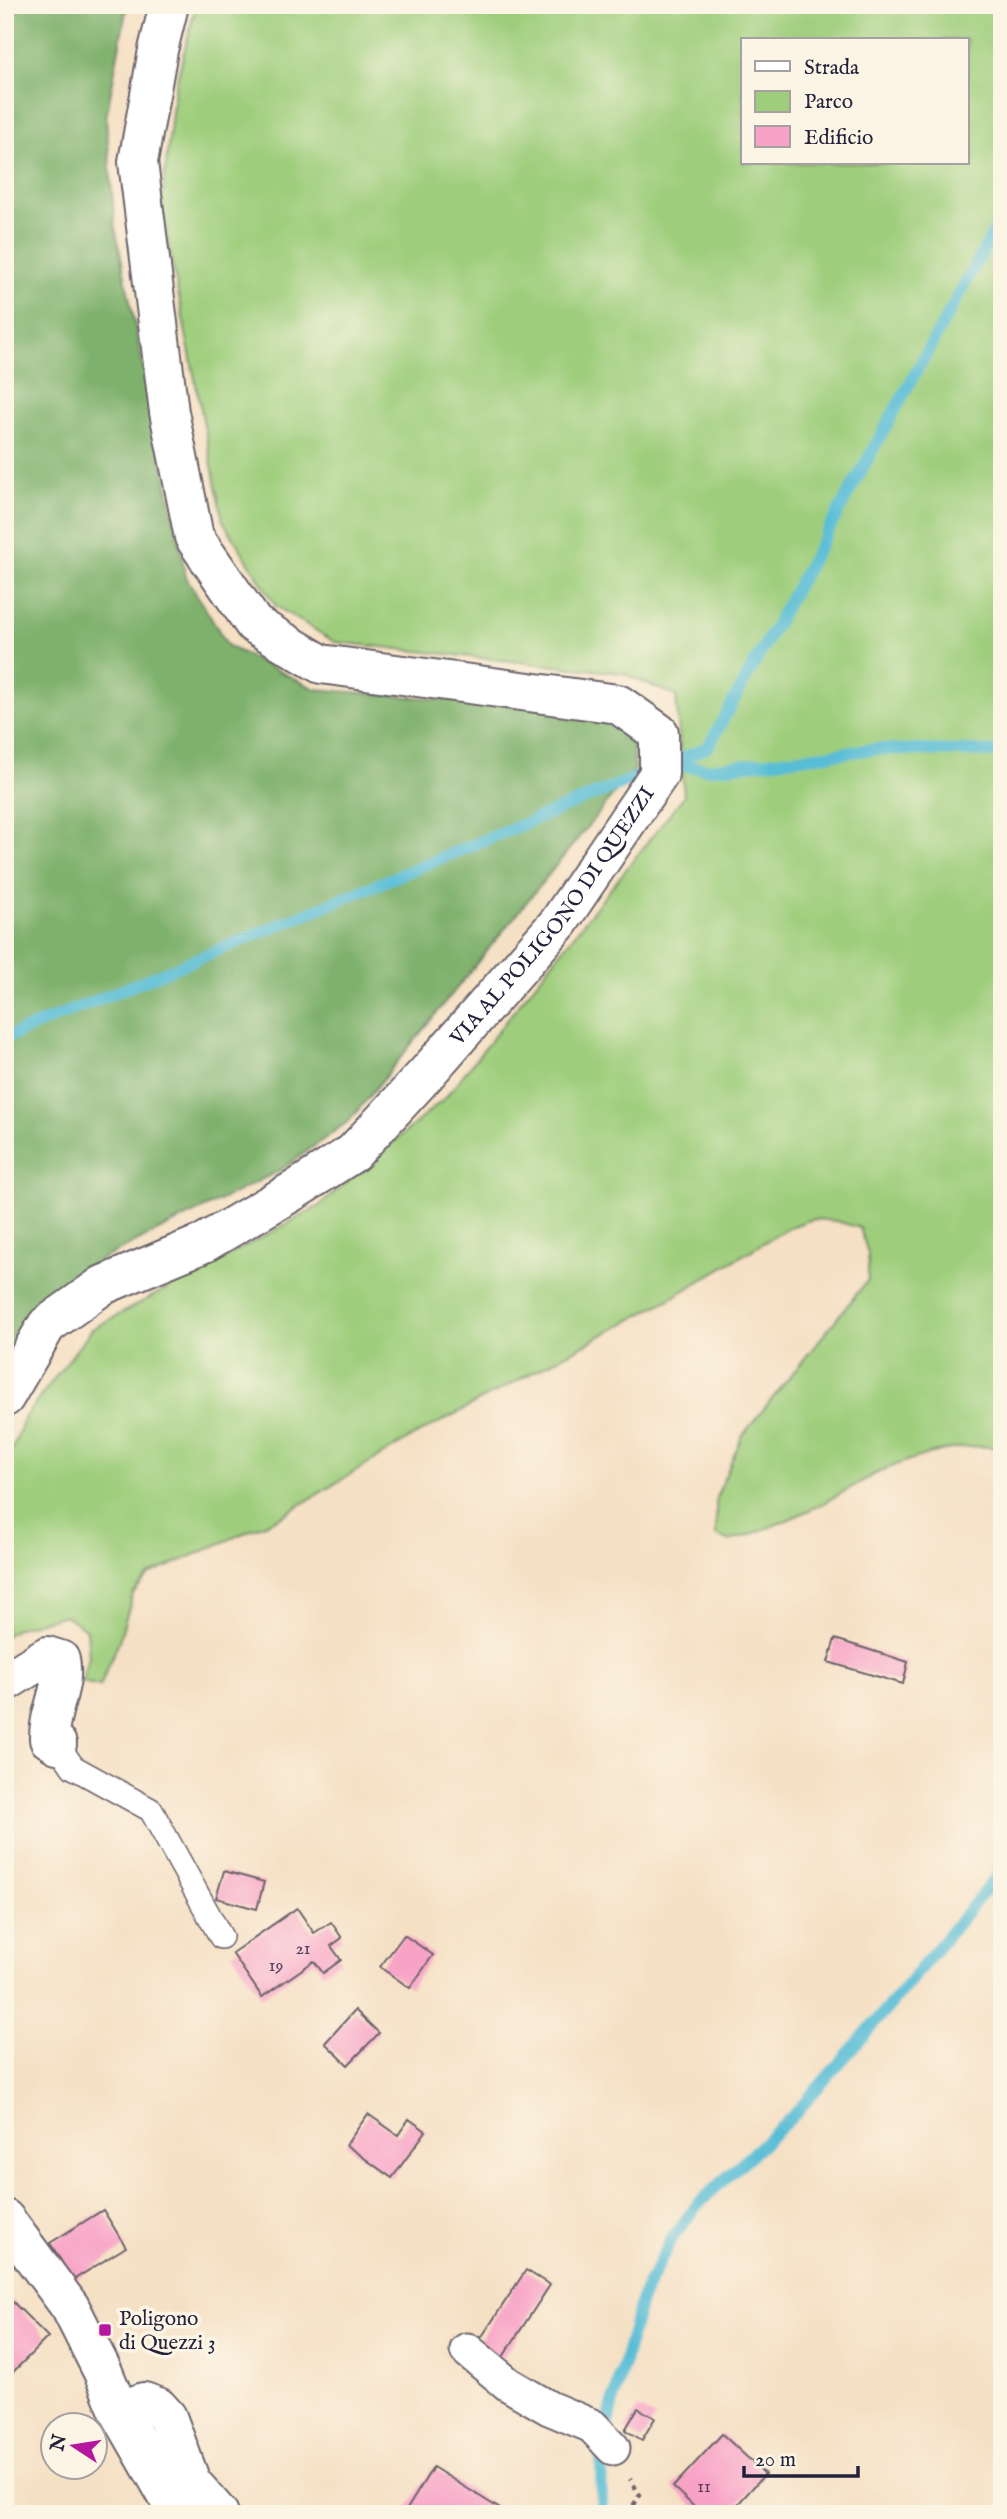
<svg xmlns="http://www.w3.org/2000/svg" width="1007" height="2519" font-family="'IM FELL English',serif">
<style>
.green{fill:#9ece7c;stroke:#60785c;stroke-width:2;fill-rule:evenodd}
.forest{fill:#7eb16c;stroke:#506a54;stroke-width:2}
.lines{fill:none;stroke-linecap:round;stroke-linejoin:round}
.stream{stroke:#58bdd6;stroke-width:12}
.building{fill:#f8a3c6}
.service-casing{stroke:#6c646b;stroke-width:26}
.pedestrian-casing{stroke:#6c646b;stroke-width:37}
.minor-casing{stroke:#6c646b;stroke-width:42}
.path{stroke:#6c646b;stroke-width:4.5;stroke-dasharray:5 5;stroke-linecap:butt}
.service{stroke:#fff;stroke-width:23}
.pedestrian{stroke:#fff;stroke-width:33}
.minor{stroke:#fff;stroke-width:38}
.poi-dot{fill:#b5179e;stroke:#fcf5e5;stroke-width:2.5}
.labels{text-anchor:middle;stroke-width:7;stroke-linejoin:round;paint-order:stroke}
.number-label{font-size:18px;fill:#58425e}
.street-label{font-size:21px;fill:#22223b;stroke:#fcf5e5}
.poi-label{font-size:21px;fill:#22223b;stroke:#fcf5e5;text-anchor:start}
</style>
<rect width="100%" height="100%" fill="#fcf5e5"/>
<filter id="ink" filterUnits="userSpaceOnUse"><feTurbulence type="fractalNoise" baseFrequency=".0143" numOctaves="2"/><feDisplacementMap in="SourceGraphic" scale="14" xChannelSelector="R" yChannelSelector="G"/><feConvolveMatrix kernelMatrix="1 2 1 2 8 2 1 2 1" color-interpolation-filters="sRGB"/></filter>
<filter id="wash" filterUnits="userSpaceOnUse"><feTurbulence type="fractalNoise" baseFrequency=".00686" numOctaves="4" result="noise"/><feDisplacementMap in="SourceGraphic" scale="28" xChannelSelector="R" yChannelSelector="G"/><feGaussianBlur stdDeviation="1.57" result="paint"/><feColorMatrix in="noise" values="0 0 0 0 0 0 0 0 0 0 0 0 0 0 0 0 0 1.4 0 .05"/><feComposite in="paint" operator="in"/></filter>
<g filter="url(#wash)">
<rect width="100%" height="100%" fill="#f5e0c4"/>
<path class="green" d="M 196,5 L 1002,5 L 1002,1448 C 962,1442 923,1454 886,1469 C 865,1478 845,1492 824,1503 C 793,1518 762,1532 729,1541 L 716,1535 L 716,1498 L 742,1436 L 868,1280 L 868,1254 L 860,1228 L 836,1221 L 813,1219 L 790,1227 L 668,1300 L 410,1438 L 280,1517 L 149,1575 L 133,1594 L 119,1641 L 100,1686 L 82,1682 L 89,1657 L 87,1630 L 65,1615 L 18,1628 L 5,1636 L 5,1467 L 25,1417 L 92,1329 L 318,1207 L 445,1098 L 684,796 L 676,696 L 622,673 L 335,642 L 276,606 L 223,521 L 161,207 L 175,88 ZM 743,40 L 967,40 L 967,163 L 743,163 Z"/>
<path class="forest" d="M 5,5 L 127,5 L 106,118 L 115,227 L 186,577 L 228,646 L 315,689 L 608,713 L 631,734 L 635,768 L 350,1120 L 281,1170 L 82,1269 L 24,1324 L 5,1359 Z"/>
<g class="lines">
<path class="stream" d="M 671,764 L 708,769 L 876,749 L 1002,752
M 664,766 L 708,747 L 1002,217
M 5,1038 L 647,773
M 602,2514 L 601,2459 L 610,2414 L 642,2297 L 671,2240 L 697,2205 L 794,2115 L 892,2003 L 1002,1870"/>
</g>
<g id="blocks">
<path class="building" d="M 835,1639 L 908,1662 L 903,1684 L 828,1662 Z
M 224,1871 L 264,1882 L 257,1909 L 216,1898 Z
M 297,1908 L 314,1933 L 331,1922 L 342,1938 L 331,1946 L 341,1960 L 323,1973 L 314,1961 L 262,1997 L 232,1953 Z
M 404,1935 L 433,1955 L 410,1988 L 380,1967 Z
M 355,2010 L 379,2033 L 348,2065 L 325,2043 Z
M 368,2114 L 398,2135 L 409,2119 L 426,2131 L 392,2178 L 346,2145 Z
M 103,2210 L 126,2247 L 73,2280 L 50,2243 Z
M 526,2270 L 550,2285 L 497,2366 L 473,2350 Z
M 5,2294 L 48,2337 L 5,2380 Z
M 638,2408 L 655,2418 L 642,2440 L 625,2430 Z
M 722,2434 L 765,2474 L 729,2514 L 702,2514 L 673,2487 Z
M 433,2467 L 508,2514 L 404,2514 Z"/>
</g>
</g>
<g filter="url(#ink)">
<use href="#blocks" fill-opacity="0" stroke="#6c646b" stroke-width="2"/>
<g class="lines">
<g class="service-casing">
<path id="service" d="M 57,1744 L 73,1767 L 151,1810 L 221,1937"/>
</g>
<g class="pedestrian-casing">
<path id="pedestrian" d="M 467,2350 L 508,2384 L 549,2408 L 592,2426 L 613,2448"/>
</g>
<g class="minor-casing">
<g id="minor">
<path id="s1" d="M 5,1397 L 47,1325 L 103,1285 L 204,1243 L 295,1190 L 353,1153 L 426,1074 L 559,922 L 659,774 L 659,733 L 618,704 L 321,664 L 254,624 L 194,537 L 169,412 L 138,162 L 158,50 L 169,5"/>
<path d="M 5,1682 L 47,1656 L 60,1660 C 66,1686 48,1712 49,1739 L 57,1744"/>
<path d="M 5,2219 L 70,2307 L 103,2372 L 119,2411 L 178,2514"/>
<path d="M 119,2411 L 144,2402 L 158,2407 L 167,2417 L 191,2482 L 219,2514"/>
</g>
</g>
<path class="path" d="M 628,2514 L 640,2495 L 630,2479"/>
<use href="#service" class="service"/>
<use href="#pedestrian" class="pedestrian"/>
<use href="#minor" class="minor"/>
</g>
</g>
<rect class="poi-dot" x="98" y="2323" width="14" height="14" rx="3.5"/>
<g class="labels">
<g class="number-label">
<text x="303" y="1954">21</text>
<text x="276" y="1971">19</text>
<text x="704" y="2492">11</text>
</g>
<g class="street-label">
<text dy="7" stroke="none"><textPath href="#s1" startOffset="746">VIA AL POLIGONO DI QUEZZI</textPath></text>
</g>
<g class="poi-label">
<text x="119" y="2325">Poligono<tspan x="119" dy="24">di Quezzi 3</tspan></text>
</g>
</g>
<rect width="1007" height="2519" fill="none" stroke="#fcf5e5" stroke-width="28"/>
<rect x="741" y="38" width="228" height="126" fill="#fcf5e5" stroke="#a5a1a1" stroke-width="2"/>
<rect x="755" y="61" width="35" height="10" fill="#ffffff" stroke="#a5a1a1" stroke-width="2"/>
<text x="804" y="74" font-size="21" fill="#22223b">Strada</text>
<rect x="755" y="91" width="35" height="21" fill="#9ece7c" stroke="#a5a1a1" stroke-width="2"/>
<text x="804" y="108" font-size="21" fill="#22223b">Parco</text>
<rect x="755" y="126" width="35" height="21" fill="#f8a3c6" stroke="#a5a1a1" stroke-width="2"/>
<text x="804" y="144" font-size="21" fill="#22223b">Edificio</text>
<g transform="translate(74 2446) rotate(282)"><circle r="33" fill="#fcf5e5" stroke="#a5a1a1" stroke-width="2"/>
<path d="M0-5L12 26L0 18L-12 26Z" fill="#b5179e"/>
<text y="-10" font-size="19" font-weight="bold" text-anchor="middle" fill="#22223b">N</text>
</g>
<path d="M744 2466v10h114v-10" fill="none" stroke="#22223b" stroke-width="3.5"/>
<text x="755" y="2466" font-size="21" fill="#22223b" stroke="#fcf5e5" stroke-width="5" paint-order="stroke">20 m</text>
</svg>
